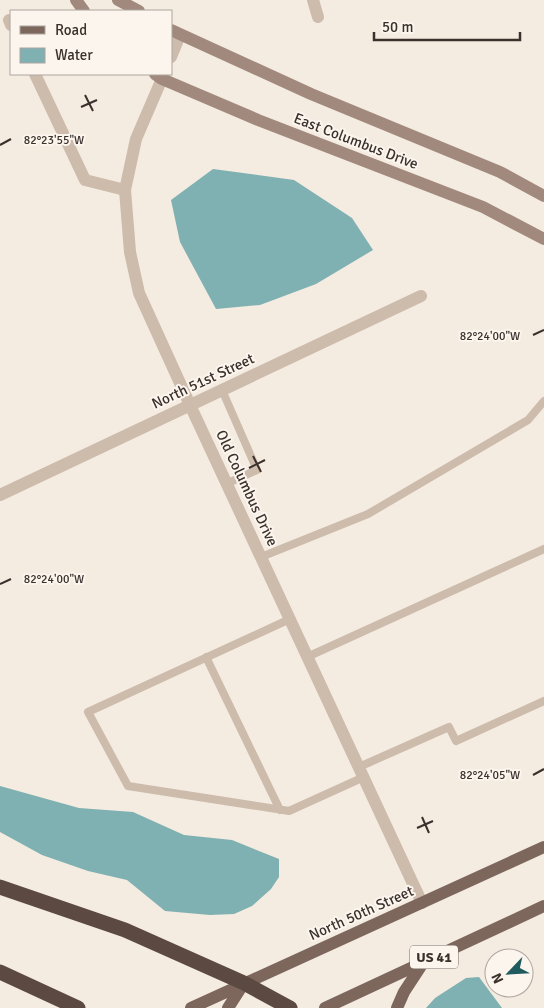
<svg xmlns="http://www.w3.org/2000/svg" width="544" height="1008" font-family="Signika,sans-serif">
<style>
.water{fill:#7fb0b2}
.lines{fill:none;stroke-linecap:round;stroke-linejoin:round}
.service{stroke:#cdbbac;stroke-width:8}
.minor{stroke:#cdbbac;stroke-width:12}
.secondary{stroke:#a18a7d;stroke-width:12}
.primary{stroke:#7d675c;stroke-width:12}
.motorway{stroke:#5c4a42;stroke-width:15}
.ticks{fill:none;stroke:#3b302b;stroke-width:2}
.labels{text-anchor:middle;stroke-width:4;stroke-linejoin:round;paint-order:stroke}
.shield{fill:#fbf5ee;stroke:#756b66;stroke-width:1}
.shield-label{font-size:14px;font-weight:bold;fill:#3b302b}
.street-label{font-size:15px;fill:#3b302b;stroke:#fbf5ee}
.ticks-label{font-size:12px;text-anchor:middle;fill:#3b302b;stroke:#fbf5ee;stroke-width:4;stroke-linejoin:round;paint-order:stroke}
</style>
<rect width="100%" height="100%" fill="#f4ebe1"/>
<path class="water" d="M 213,169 L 294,180 L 352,218 L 373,250 L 316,284 L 260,305 L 216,309 L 180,242 L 171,200 Z
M 0,786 L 79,808 L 133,812 L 184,835 L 232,840 L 279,859 L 279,877 L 271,889 L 252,906 L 234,914 L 210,915 L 165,911 L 127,880 L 88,871 L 42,855 L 0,832 Z
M 479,977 L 502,1008 L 426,1008 L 435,998 L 466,978 Z"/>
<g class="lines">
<path class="service" d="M 222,390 L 257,470 L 226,484
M 261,557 L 368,514 L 528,420 L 544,401
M 290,619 L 88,712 L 128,786 L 289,811 L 364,777
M 206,657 L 280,810
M 307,657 L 544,549
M 359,767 L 449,727 L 456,741 L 544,701"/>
<path class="minor" d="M 313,0 L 318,17
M 9,20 L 11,25
M 171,57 L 180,35
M 35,74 L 85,180 L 125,190
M 164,74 L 136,139 L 125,190 L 130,252 L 139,293 L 190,405 L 422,903
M 0,495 L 421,296"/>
<path class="secondary" d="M 76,0 L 84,11
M 118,0 L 139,11
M 171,30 L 311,94 L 500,172 L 544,196
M 155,74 L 162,79 L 258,120 L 483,207 L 544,239"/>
<path class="primary" d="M 191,1008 L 544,847
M 228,1008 L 244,983
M 325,1008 L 544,906
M 397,1008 L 404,992 L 423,963"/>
<path class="motorway" d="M 0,887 L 125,930 L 244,983 L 290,1008
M 0,972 L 78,1008"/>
</g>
<path class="ticks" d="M 85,95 L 93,111M 81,107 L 97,100M 0,145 L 11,139M 533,335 L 544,330M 253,456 L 261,472M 249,468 L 265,460M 0,584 L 11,579M 533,775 L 544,769M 422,817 L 429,833M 417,828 L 433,821"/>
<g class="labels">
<rect class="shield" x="410" y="945.5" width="48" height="23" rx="4"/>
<g class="shield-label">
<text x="434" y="962">US 41</text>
</g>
<g class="street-label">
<text transform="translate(356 141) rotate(21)" y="5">East Columbus Drive</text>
<text transform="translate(203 381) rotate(-25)" y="5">North 51st Street</text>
<text transform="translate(247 488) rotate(65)" y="5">Old Columbus Drive</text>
<text transform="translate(361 913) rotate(-24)" y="5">North 50th Street</text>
</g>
</g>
<g class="ticks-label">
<text x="54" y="144">82°23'55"W</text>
<text x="490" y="340">82°24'00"W</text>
<text x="54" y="583">82°24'00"W</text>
<text x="490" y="779">82°24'05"W</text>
</g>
<rect x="10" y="10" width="162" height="65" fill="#fbf5ee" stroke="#aea6a0"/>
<rect x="20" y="26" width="25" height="8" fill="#7d675c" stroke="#aea6a0"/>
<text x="55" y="35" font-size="15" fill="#3b302b">Road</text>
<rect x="20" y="48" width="25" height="15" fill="#7fb0b2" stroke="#aea6a0"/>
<text x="55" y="60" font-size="15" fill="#3b302b">Water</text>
<g transform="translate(509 973) rotate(245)"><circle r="24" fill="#fbf5ee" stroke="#aea6a0"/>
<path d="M0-4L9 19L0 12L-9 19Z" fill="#1f5a5e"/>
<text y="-8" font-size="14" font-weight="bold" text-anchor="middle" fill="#3b302b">N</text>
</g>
<path d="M374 32v8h146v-8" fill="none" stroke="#3b302b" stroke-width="2.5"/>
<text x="382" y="32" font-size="15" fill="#3b302b" stroke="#fbf5ee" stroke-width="4" paint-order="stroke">50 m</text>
</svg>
